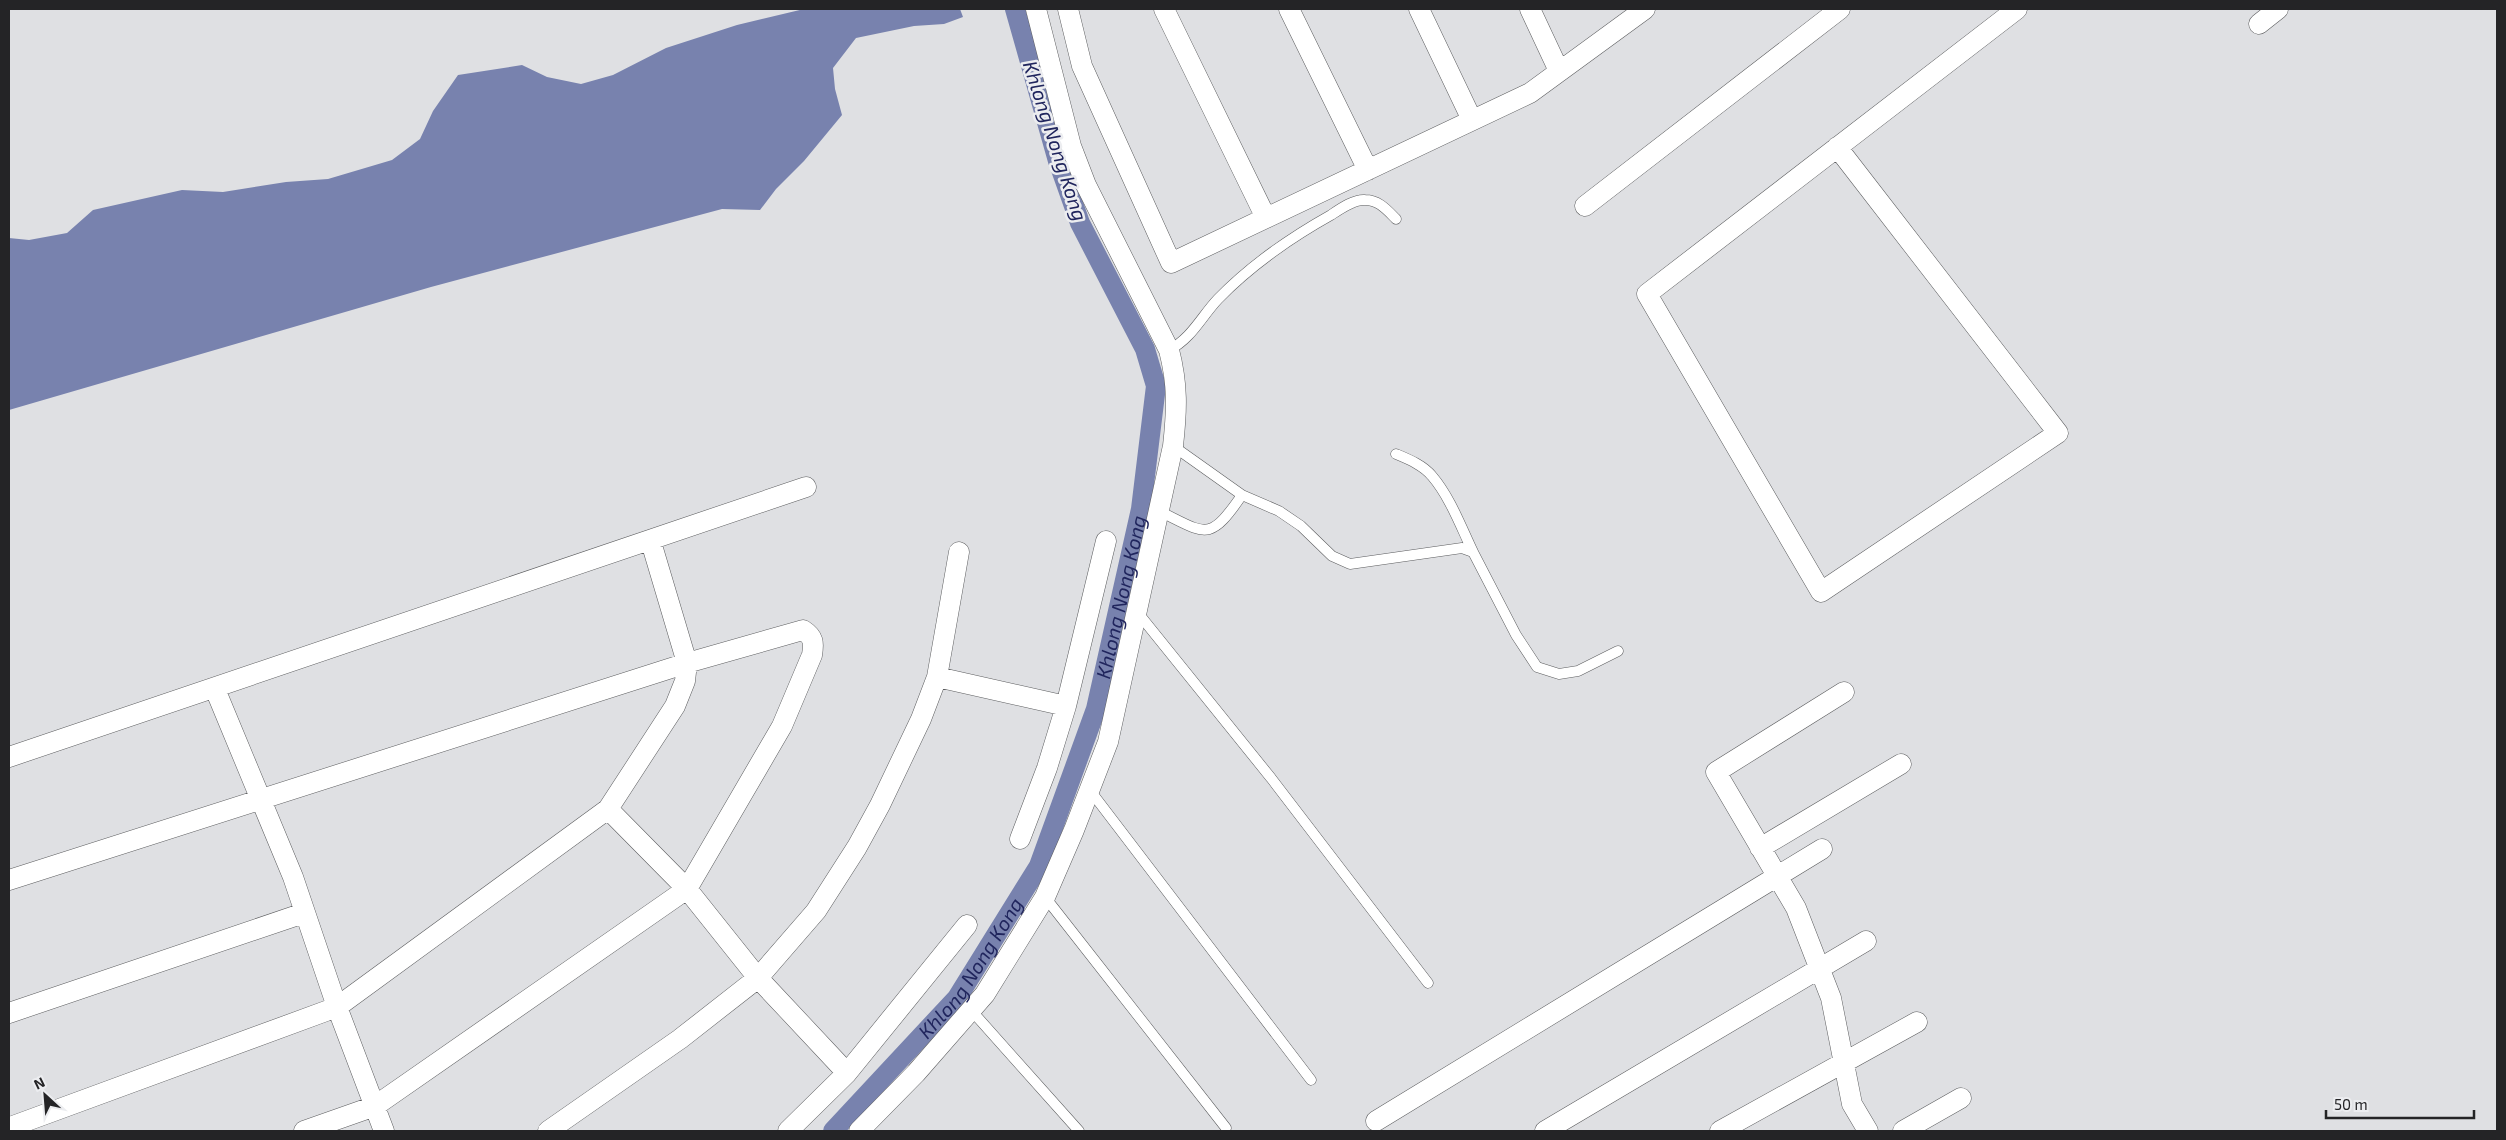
<svg xmlns="http://www.w3.org/2000/svg" width="2506" height="1140" font-family="'Exo 2',sans-serif">
<style>
.water{fill:#7882ae}
.lines{fill:none;stroke-linecap:round;stroke-linejoin:round}
.canal{stroke:#7882ae;stroke-width:20}
.service-casing{stroke:#5c5d5f;stroke-width:11}
.minor-casing{stroke:#5c5d5f;stroke-width:21}
.service{stroke:#fff;stroke-width:10}
.minor{stroke:#fff;stroke-width:20}
.labels{text-anchor:middle;stroke-width:5;stroke-linejoin:round;paint-order:stroke}
.water-label{font-size:20px;font-style:italic;fill:#20255d;stroke:#ecedf0}
</style>
<rect width="100%" height="100%" fill="#dfe0e3"/>
<path class="water" d="M 804,9 L 960,9 L 963,17 L 944,24 L 914,26 L 856,38 L 833,68 L 835,89 L 842,115 L 804,161 L 776,189 L 760,210 L 722,209 L 431,287 L 9,410 L 9,238 L 29,240 L 67,233 L 93,210 L 182,190 L 223,192 L 286,182 L 328,179 L 392,160 L 420,139 L 433,111 L 458,75 L 522,65 L 547,77 L 581,84 L 613,75 L 666,48 L 737,25 Z"/>
<g class="lines">
<path class="canal" id="s1" d="M 833,1131 L 957,998 L 1039,866 L 1096,709 L 1141,509 L 1156,386 L 1145,349 L 1080,223 L 1058,161 L 1015,9"/>
<g class="service-casing">
<path id="service" d="M 1169,350 C 1192,338 1201,317 1218,299 C 1251,265 1290,238 1331,215 C 1340,209 1354,199 1365,200 C 1379,200 1387,210 1396,219
M 1173,446 L 1242,495 L 1279,511 L 1301,526 L 1332,556 L 1350,564 L 1462,548 L 1473,552 L 1516,635 L 1537,667 L 1559,674 L 1578,671 L 1618,651
M 1396,454 C 1408,459 1423,465 1432,476 C 1450,497 1461,527 1473,552
M 1159,511 C 1206,534 1209,543 1242,495
M 1138,613 L 1271,778 L 1428,983
M 1089,789 L 1311,1080
M 1045,897 L 1226,1128
M 971,1010 L 1079,1131"/>
</g>
<g class="minor-casing">
<path id="minor" d="M 1068,9 L 1082,66 L 1171,263 L 1530,93 L 1645,9
M 1164,9 L 1266,218
M 1289,9 L 1368,170
M 1419,9 L 1472,120
M 1530,9 L 1559,71
M 2259,24 L 2278,9
M 1837,147 L 2058,433 L 1821,592 L 1647,294 L 2017,9
M 1585,206 L 1840,9
M 937,677 L 1066,706
M 215,689 L 293,877 L 337,1007 L 384,1131
M 1844,692 L 1716,772 L 1796,908 L 1831,998 L 1852,1104 L 1868,1131
M 9,757 L 806,487
M 608,809 L 687,889 L 758,978 L 847,1073
M 1020,839 L 1047,768 L 1066,706 L 1106,541
M 1760,848 L 1901,764
M 9,880 L 687,663 L 803,630 C 814,637 814,643 812,655 L 782,726 L 687,889 L 375,1106 L 304,1131
M 9,1013 L 304,913
M 1376,1121 L 1822,849
M 13,1126 L 337,1007 L 608,809 L 675,706 L 685,681 L 687,663 L 651,542
M 548,1131 L 680,1039 L 758,978 L 816,911 L 857,847 L 880,805 L 921,719 L 937,677 L 959,552
M 788,1131 L 847,1073 L 967,925
M 859,1131 L 916,1073 L 985,994 L 1045,897 L 1074,830 L 1108,742 L 1173,446 C 1177,410 1178,385 1169,350 L 1086,185 L 1071,146 L 1036,9
M 1545,1131 L 1866,941
M 1720,1131 L 1917,1022
M 1903,1131 L 1961,1098"/>
</g>
<use href="#service" class="service"/>
<use href="#minor" class="minor"/>
</g>
<g class="labels">
<g class="water-label">
<text transform="translate(1055 141) rotate(72)" y="7">Khlong Nong Kong</text>
<text dy="7" stroke="none"><textPath href="#s1" startOffset="619">Khlong Nong Kong</textPath></text>
<text dy="7" stroke="none"><textPath href="#s1" startOffset="214">Khlong Nong Kong</textPath></text>
</g>
</g>
<rect width="2506" height="1140" fill="none" stroke="#242426" stroke-width="20"/>
<g transform="translate(45 1095) rotate(334)" stroke="#ecedf0" stroke-width="4" paint-order="stroke">
<path d="M0-4L9 19L0 12L-9 19Z" fill="#242426"/>
<text y="-8" font-size="14" font-weight="bold" text-anchor="middle" fill="#242426">N</text>
</g>
<path d="M2326 1110v8h148v-8" fill="none" stroke="#242426" stroke-width="2.5"/>
<text x="2334" y="1110" font-size="15" fill="#242426" stroke="#ecedf0" stroke-width="4" paint-order="stroke">50 m</text>
</svg>
